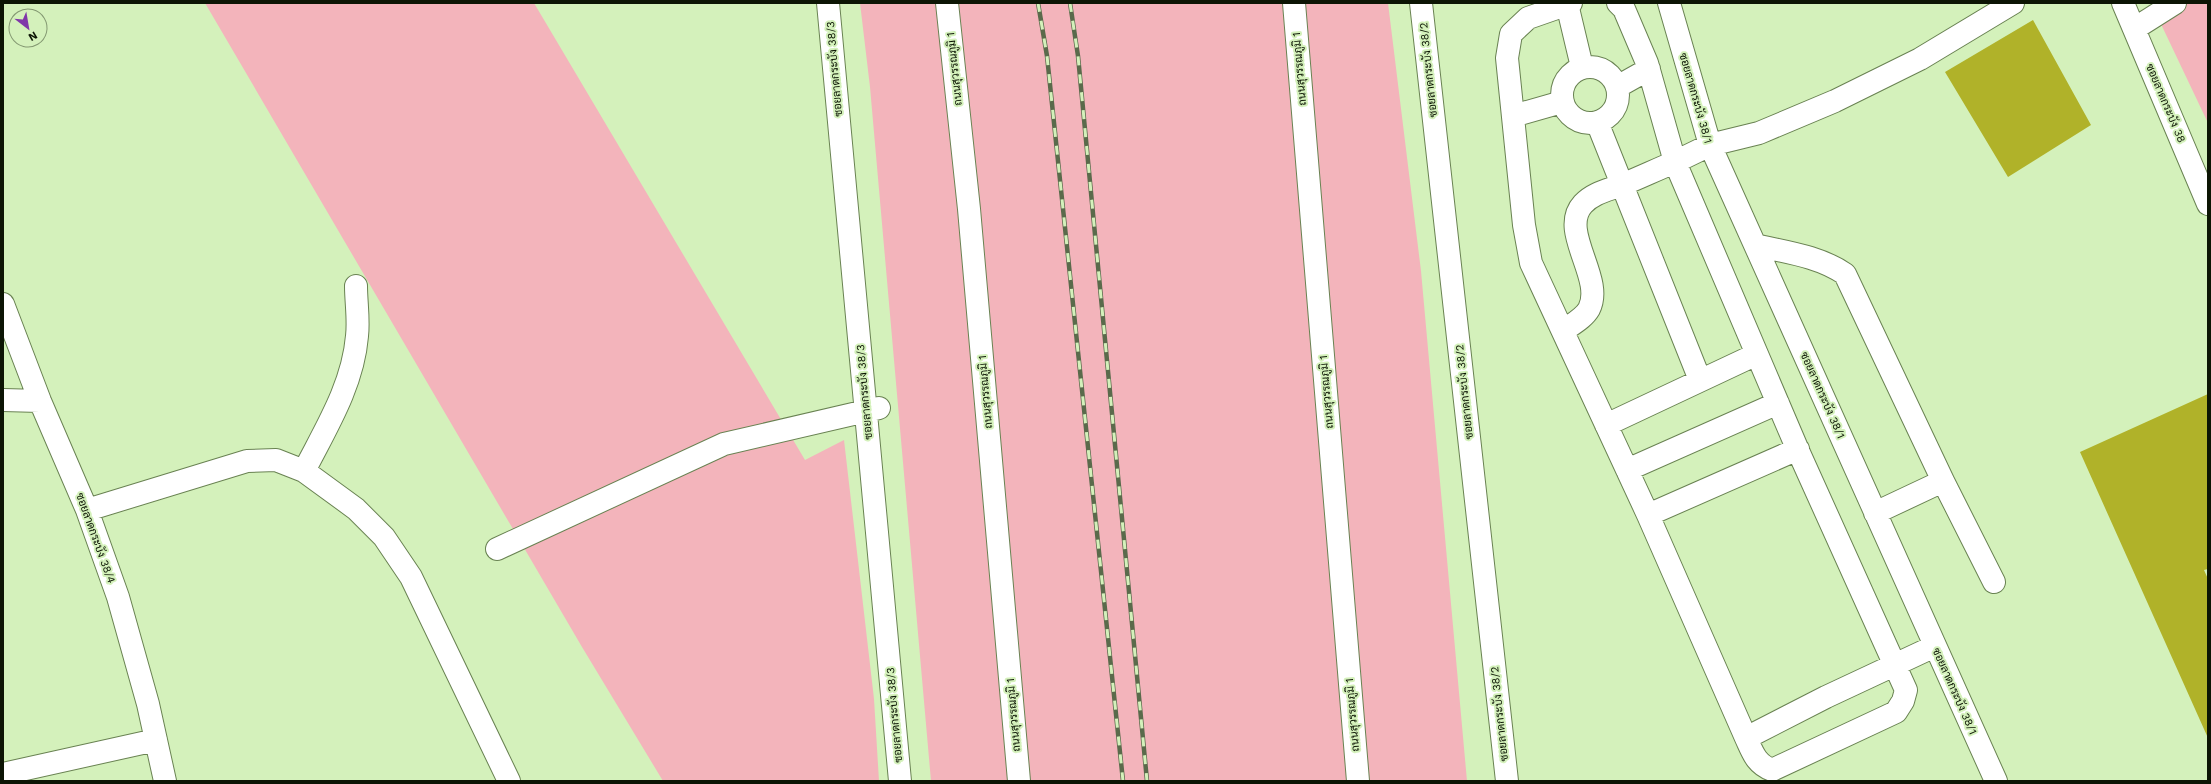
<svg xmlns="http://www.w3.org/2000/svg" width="2211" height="784" font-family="'Work Sans',Sarabun,sans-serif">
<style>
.green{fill:#f3b4bb}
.building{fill:#b0b229}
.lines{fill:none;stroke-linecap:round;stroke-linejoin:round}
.minor-casing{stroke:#698252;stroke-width:24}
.highway-casing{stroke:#698252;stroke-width:24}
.minor{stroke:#fff;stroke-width:22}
.highway{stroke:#fff;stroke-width:22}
.rail-casing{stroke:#5a6a4b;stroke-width:4.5}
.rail{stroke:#d4f1bb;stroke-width:3;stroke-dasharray:9;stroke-linecap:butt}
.labels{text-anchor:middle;stroke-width:4;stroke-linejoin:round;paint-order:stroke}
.street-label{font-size:11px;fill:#0c1504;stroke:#d4f1bb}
</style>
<rect width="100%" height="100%" fill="#d4f1bb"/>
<path class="green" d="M 205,3 L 534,3 L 805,460 L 844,440 L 874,699 L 879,781 L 663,781 L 582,647 Z
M 860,3 L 1388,3 L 1421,271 L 1467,781 L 931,781 L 870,87 Z
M 2151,3 L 2208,3 L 2208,123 Z"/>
<path class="building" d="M 2033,20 L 2091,125 L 2008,177 L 1945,72 Z
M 2208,394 L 2208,569 L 2204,570 L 2208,579 L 2208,738 L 2080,452 Z"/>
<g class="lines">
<g class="minor-casing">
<path id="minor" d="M 828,3 L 900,781
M 1421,3 L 1507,781
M 1571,3 L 1528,18 L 1511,34 L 1507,58 L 1524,225 L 1531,263 L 1648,515 L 1746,738 L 1826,697 L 1935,646
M 1618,3 L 1624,9 L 1647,63 L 1675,162 L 1710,145 L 1759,133 L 1835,101 L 1920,59 L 2013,3
M 1669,3 L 1710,145 L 1996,781
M 2123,3 L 2208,204
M 1567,4 L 1582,67
M 2134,29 L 2175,3
M1562 95a28 28 0 1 1 56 0a28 28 0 1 1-56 0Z
M 1617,87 L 1649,69
M 1513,116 L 1562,102
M 1597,122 L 1700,380
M 1755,245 C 1785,252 1819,256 1845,274 L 1943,481
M 3,304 L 40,401 L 87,510 L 118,597 L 148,704 L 165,781
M 1563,331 C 1571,325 1584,318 1589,309 C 1605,278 1558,231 1583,204 C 1594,192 1610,190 1624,184 C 1641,177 1658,169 1675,162 L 1800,455 L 1906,690 L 1903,701 L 1896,712 L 1772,770 C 1756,764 1753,753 1746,738
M 3,400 L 40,401
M 1606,425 L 1757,354
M 1627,470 L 1778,403
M 304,471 C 326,428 353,385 357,336 C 359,320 356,302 356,286
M 87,510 L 247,461 L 276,460 L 304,471 L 356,509 L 384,537 L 411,577 L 509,781
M 1875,513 L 1943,481 L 1994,582
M 1648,515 L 1798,449
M 497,549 L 724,444 L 879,408
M 3,774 L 156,740"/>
</g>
<g class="highway-casing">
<path id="highway" d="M 947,3 L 969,209 L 1019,781
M 1294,3 L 1358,781"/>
</g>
<use href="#minor" class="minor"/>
<use href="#highway" class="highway"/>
<g class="rail-casing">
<path id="rail" d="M 1038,3 L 1047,56 L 1123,781
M 1070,3 L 1078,56 L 1147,781"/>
</g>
<use href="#rail" class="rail"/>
</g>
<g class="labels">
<g class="street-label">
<text transform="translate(834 69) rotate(-95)" y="4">ซอยลาดกระบัง 38/3</text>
<text transform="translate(954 69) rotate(-96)" y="4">ถนนสุวรรณภูมิ 1</text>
<text transform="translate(1299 69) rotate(-95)" y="4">ถนนสุวรรณภูมิ 1</text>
<text transform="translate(1428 70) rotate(-96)" y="4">ซอยลาดกระบัง 38/2</text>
<text transform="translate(1696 98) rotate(74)" y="4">ซอยลาดกระบัง 38/1</text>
<text transform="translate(2166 103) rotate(67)" y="4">ซอยลาดกระบัง 38</text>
<text transform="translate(864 392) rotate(-95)" y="4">ซอยลาดกระบัง 38/3</text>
<text transform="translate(985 392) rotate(-95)" y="4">ถนนสุวรรณภูมิ 1</text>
<text transform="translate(1326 392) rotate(-95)" y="4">ถนนสุวรรณภูมิ 1</text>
<text transform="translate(1464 392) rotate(-96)" y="4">ซอยลาดกระบัง 38/2</text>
<text transform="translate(1823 395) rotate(66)" y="4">ซอยลาดกระบัง 38/1</text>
<text transform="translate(96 538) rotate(70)" y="4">ซอยลาดกระบัง 38/4</text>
<text transform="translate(1955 691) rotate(66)" y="4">ซอยลาดกระบัง 38/1</text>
<text transform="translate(1499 714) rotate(-96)" y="4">ซอยลาดกระบัง 38/2</text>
<text transform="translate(894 715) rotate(-95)" y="4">ซอยลาดกระบัง 38/3</text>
<text transform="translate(1013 715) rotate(-95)" y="4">ถนนสุวรรณภูมิ 1</text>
<text transform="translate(1352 715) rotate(-95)" y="4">ถนนสุวรรณภูมิ 1</text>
</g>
</g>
<rect width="2211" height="784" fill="none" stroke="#0c1504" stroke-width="8"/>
<g transform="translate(28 28) rotate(149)"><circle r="19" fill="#d4f1bb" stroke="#849972"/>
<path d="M0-3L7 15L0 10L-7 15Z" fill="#8037a9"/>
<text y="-6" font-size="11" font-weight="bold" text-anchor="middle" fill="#0c1504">N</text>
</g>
</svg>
